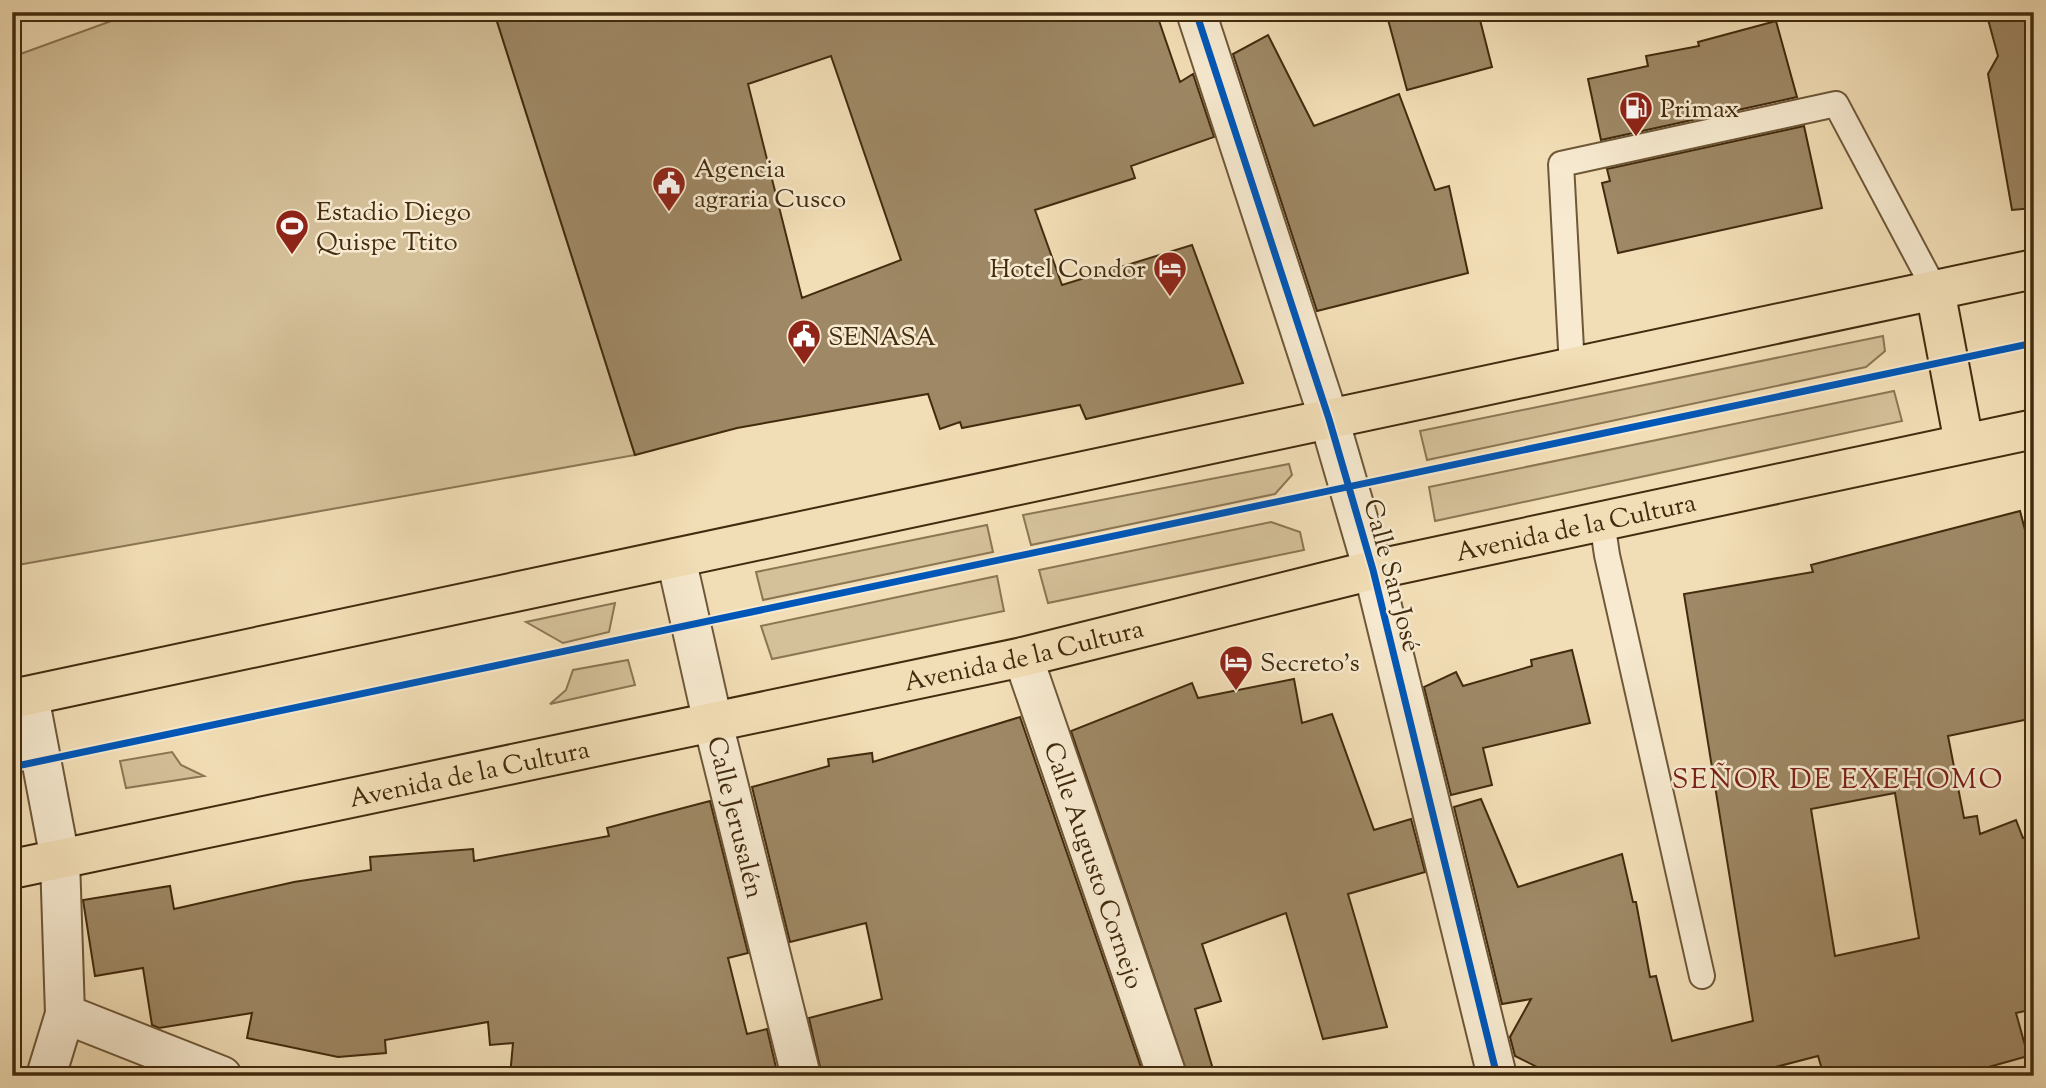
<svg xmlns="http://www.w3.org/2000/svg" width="2046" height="1088" font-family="'Sorts Mill Goudy',serif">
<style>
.green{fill:#d4c099;stroke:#8b7654;stroke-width:2}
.building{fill:#9e8865;stroke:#422b0e;stroke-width:2;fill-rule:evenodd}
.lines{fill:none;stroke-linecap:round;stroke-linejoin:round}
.service-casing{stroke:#6e5838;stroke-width:28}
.minor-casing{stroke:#6e5838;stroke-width:42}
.trunk-casing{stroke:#422b0e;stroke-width:42}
.service{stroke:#f7ead0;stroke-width:24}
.minor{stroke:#f7ead0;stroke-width:38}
.trunk{stroke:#f2deb6;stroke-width:38}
.cycleway-casing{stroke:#f7ead0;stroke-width:11}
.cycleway{stroke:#0057b8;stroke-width:7}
.labels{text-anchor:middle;stroke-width:5;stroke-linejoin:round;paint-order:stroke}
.poi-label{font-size:26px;fill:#422b0e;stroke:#f7ead0;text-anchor:start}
.street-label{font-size:26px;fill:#422b0e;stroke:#f7ead0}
.neighbourhood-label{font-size:28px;letter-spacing:2px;fill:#7a1f14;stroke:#f7ead0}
</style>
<rect width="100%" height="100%" fill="#f2deb6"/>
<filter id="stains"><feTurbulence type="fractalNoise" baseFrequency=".00286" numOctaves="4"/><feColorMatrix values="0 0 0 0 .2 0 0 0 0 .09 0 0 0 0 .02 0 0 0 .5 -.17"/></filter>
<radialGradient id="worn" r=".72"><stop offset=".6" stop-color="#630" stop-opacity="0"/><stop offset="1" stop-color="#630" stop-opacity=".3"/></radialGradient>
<path class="green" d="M 136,12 L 494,12 L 635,455 L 12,566 L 12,57 Z
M 1883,336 L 1885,351 L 1866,367 L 1427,460 L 1420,431 Z
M 1894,391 L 1902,421 L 1435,521 L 1429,487 Z
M 1289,464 L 1292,475 L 1275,494 L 1031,545 L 1023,515 Z
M 1271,522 L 1300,532 L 1304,550 L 1048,603 L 1039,570 Z
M 987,525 L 993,552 L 763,600 L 756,572 Z
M 997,576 L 1004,611 L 772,659 L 761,626 Z
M 615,603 L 609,632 L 563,643 L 526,622 Z
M 628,660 L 635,685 L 550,704 L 566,690 L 573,670 Z
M 172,752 L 181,765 L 204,776 L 126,788 L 120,761 Z"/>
<path class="building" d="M 494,12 L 1156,12 L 1180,82 L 1193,74 L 1214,137 L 1131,166 L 1135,178 L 1035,210 L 1062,285 L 1192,245 L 1243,383 L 1086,419 L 1080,405 L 962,428 L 960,422 L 940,429 L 928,394 L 737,428 L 635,455 ZM 831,56 L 901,260 L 802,298 L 748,84 Z
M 1386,12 L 1478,12 L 1492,67 L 1407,90 Z
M 1986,12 L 2034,12 L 2034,208 L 2012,210 L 1988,74 L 1998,56 Z
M 1776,21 L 1797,97 L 1601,140 L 1588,79 L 1648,66 L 1646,56 L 1699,46 L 1698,42 Z
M 1268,35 L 1314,126 L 1399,94 L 1435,190 L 1449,186 L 1468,273 L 1317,311 L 1233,54 Z
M 1804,126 L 1822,208 L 1618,253 L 1602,183 L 1610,181 L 1607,169 Z
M 2020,511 L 2034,564 L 2034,718 L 1948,736 L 1964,818 L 1977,816 L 1980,834 L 2016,820 L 2023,838 L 2034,835 L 2034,1009 L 2016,1013 L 2028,1056 L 1978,1070 L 1980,1076 L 1824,1076 L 1818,1056 L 1741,1076 L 1555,1076 L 1515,1056 L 1510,1037 L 1531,999 L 1502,1004 L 1454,807 L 1481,799 L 1518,887 L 1622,854 L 1633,902 L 1636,902 L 1650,977 L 1656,976 L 1672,1041 L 1753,1021 L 1684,594 L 1813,572 L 1811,565 ZM 1895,793 L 1919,938 L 1835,956 L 1811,809 Z
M 1572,650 L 1590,723 L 1483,748 L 1492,785 L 1451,795 L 1424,687 L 1456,672 L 1463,686 L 1532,666 L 1531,660 Z
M 1294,679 L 1302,723 L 1332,714 L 1374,830 L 1411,819 L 1425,872 L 1348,894 L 1387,1027 L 1323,1039 L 1286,913 L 1202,944 L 1221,1001 L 1195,1009 L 1215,1076 L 1188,1076 L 1071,731 L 1192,683 L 1198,698 Z
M 1020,717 L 1144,1076 L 822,1076 L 809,1018 L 882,999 L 866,923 L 790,942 L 752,787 L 829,766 L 828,759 L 872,753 L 873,762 Z
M 710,801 L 748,953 L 728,958 L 747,1034 L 767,1029 L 778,1076 L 510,1076 L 513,1043 L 490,1045 L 488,1022 L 385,1040 L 386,1053 L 338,1057 L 247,1038 L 252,1013 L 159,1028 L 152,1025 L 143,968 L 95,976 L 83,900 L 170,886 L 174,909 L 294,882 L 371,870 L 370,857 L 473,849 L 474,861 L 609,836 L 607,828 Z"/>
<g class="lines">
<g class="service-casing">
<path id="service" d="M 1572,367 L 1561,164 L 1836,104 L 1935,290
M 1602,521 L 1607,555 L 1702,976"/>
</g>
<g class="minor-casing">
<g id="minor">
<path d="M 1196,12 L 1329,419 L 1373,570 L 1497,1076"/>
<path id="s1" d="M 676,558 L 713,723 L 801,1076"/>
<path id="s2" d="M 1023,657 L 1167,1076"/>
<path d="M 29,696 L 60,859 L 65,1014 L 46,1076"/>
<path d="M 65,1014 L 222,1076"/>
</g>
</g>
<g class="trunk-casing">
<g id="trunk">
<path d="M 1935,290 L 1964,443"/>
<path d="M 12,699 L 2034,269"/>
<path id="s3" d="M 12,869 L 1023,657 L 1373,570 L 2034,429"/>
</g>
</g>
<use href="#service" class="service"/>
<use href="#minor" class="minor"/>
<use href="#trunk" class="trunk"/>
<g class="cycleway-casing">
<path id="cycleway" d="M 1196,12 L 1329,419 L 1373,570 L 1497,1076
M 12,767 L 2034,343"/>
</g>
<use href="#cycleway" class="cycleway"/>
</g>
<defs>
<g id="fuel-pin" transform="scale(1.75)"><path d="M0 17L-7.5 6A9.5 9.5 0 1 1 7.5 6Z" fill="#8f2418" stroke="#f7ead0"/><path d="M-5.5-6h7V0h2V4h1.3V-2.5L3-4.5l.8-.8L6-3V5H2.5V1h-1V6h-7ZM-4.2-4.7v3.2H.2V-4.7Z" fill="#fff"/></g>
<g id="civic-pin" transform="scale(1.75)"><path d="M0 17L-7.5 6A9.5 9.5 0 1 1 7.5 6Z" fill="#8f2418" stroke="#f7ead0"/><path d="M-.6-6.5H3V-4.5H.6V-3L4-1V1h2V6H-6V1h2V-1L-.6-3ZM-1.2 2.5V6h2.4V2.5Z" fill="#fff"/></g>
<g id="stadium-pin" transform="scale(1.75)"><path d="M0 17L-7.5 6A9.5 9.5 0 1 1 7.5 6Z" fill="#8f2418" stroke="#f7ead0"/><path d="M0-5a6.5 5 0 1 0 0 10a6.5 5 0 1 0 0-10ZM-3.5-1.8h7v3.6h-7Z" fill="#fff"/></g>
<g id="hotel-pin" transform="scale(1.75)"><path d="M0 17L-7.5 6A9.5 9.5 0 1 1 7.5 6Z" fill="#8f2418" stroke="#f7ead0"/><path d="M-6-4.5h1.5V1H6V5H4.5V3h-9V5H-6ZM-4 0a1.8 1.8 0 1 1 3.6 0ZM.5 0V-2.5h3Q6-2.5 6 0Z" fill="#fff"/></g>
</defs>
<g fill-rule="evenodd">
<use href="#fuel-pin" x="1636" y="108"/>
<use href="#civic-pin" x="669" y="183"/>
<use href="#stadium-pin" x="292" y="226"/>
<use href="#hotel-pin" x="1170" y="268"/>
<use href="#civic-pin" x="804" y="336"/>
<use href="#hotel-pin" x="1236" y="662"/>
</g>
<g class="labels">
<g class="poi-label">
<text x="1660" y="117">Primax</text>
<text x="694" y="177">Agencia<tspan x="694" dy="30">agraria Cusco</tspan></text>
<text x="316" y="220">Estadio Diego<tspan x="316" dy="30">Quispe Ttito</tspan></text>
<text x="1146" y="277" text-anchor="end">Hotel Condor</text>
<text x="828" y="345">SENASA</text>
<text x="1260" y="671">Secreto's</text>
</g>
<g class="street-label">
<text dy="9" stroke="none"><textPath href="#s3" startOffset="1601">Avenida de la Cultura</textPath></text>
<text transform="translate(1393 575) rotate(75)" y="9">Calle San José</text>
<text dy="9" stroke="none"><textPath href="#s3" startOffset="1034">Avenida de la Cultura</textPath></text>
<text dy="9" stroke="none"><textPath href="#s3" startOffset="467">Avenida de la Cultura</textPath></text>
<text dy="9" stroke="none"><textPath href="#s1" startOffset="266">Calle Jerusalén</textPath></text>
<text dy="9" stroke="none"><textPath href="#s2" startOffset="220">Calle Augusto Cornejo</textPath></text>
</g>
<g class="neighbourhood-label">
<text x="1838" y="788">SEÑOR DE EXEHOMO</text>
</g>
</g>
<rect width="2046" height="1088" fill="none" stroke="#f2deb6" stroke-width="42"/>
<rect x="14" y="14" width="2018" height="1060" fill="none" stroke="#422b0e" stroke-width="3.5"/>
<rect x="21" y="21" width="2004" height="1046" fill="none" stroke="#422b0e" stroke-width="2"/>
<rect width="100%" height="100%" filter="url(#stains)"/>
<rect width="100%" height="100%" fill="url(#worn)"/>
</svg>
